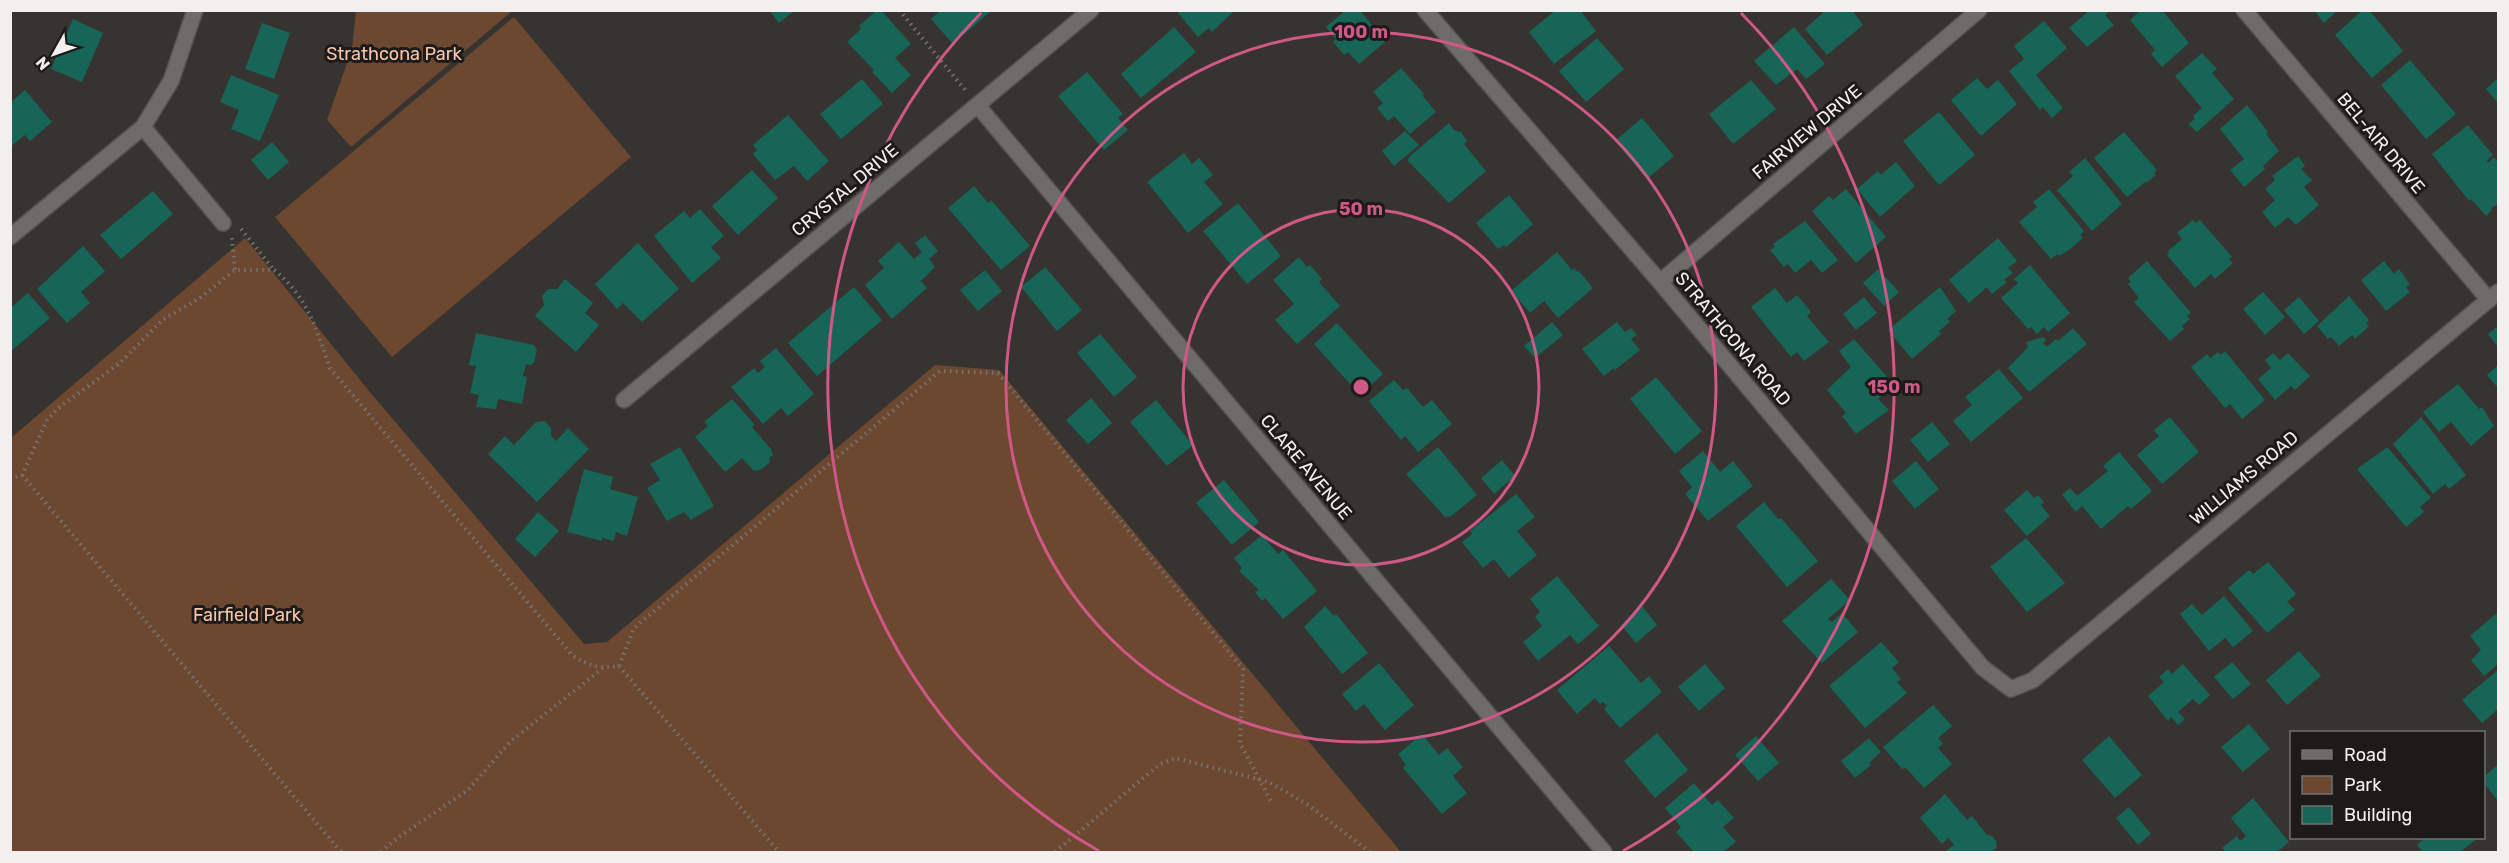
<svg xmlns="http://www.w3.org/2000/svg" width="2509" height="863" font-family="Rubik,sans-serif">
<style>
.green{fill:#6d4831}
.building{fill:#176557}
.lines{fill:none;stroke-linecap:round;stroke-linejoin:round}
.minor-casing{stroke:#555150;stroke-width:18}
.path{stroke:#777371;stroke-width:4;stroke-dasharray:1.5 4.5;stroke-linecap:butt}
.minor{stroke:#6f6b68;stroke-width:15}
.ring{fill:none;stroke:#d05887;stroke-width:3}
.labels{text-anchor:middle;stroke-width:6;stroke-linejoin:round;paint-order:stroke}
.park-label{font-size:18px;fill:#fcc6a6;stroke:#1d1b1a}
.street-label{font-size:18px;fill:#f2efee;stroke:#1d1b1a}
.centre{fill:#d05887;stroke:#1d1b1a;stroke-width:3}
.ring-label{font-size:18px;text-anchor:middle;font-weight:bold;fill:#d05887;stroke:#1d1b1a;stroke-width:6;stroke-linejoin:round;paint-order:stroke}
</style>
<rect width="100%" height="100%" fill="#373330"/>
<path class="green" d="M 356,11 L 356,10 L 512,11 L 351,147 L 327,120 L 352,49 Z
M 514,17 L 631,157 L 392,357 L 275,217 Z
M 245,238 L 369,391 L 584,644 L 607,642 L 935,365 L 999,370 L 1401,852 L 11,852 L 11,438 Z"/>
<path class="building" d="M 769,10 L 795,10 L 779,23 Z
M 877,10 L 881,10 L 911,44 L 895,58 L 911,75 L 892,93 L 872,72 L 874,70 L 847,42 L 861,29 L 859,26 Z
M 941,10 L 992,10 L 953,44 L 931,19 Z
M 1181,10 L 1235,10 L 1212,32 L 1209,28 L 1198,37 L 1178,13 Z
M 1346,10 L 1360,10 L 1385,42 L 1359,64 L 1348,52 L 1344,55 L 1333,42 L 1336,39 L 1326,27 Z
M 1556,10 L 1580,10 L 1596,31 L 1554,64 L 1529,32 Z
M 1826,10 L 1852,10 L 1863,25 L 1827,55 L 1805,29 Z
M 2090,10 L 2110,10 L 2105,15 L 2114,25 L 2087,47 L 2069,28 Z
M 2141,10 L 2162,10 L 2189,43 L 2162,67 L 2151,54 L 2155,50 L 2130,20 Z
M 2314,10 L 2338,10 L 2324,23 Z
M 2363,10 L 2369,10 L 2403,51 L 2372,78 L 2335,35 Z
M 73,19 L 103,33 L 82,82 L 51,69 Z
M 2044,21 L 2067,48 L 2036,75 L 2063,108 L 2052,118 L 2043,107 L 2040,110 L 2009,71 L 2024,59 L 2014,46 Z
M 262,23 L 290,33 L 274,79 L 245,69 Z
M 1174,27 L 1196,52 L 1141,98 L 1121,74 Z
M 1794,27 L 1825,64 L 1806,79 L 1797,69 L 1776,85 L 1754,61 Z
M 1597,38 L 1624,69 L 1586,102 L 1559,71 Z
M 2202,53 L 2217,69 L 2212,73 L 2234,99 L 2197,132 L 2188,124 L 2195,119 L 2193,116 L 2202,108 L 2175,76 Z
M 2410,60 L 2456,114 L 2426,139 L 2381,85 Z
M 1401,68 L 1424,94 L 1422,95 L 1436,112 L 1410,134 L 1394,116 L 1388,121 L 1377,108 L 1383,103 L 1373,92 Z
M 1087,72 L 1123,114 L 1118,118 L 1128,130 L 1104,150 L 1058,96 Z
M 231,75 L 279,95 L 260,141 L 231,129 L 239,110 L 220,102 Z
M 1977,78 L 1987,89 L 1998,80 L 2017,104 L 1981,136 L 1951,100 Z
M 2498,78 L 2498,103 L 2486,89 Z
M 862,79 L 883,104 L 841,139 L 820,114 Z
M 1751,80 L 1776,109 L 1733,144 L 1709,114 Z
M 25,90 L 52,122 L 30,141 L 25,135 L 10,147 L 10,103 Z
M 2247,105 L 2268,132 L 2266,134 L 2279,151 L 2263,166 L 2265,169 L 2244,187 L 2230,170 L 2244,159 L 2220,129 Z
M 1939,112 L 1975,155 L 1939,185 L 1903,141 Z
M 788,115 L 829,161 L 807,181 L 794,166 L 775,180 L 753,154 L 757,150 L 753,145 Z
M 1642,118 L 1674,156 L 1647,179 L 1615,141 Z
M 1449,123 L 1454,130 L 1461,132 L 1467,141 L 1464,144 L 1486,171 L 1449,203 L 1408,161 L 1409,157 Z
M 2468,125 L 2493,155 L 2487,160 L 2488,163 L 2494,157 L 2498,162 L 2498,204 L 2491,208 L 2492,210 L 2486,216 L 2471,199 L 2469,201 L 2432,154 Z
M 1405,131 L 1419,145 L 1394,166 L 1382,151 Z
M 2124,132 L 2157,170 L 2154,173 L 2156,175 L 2146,183 L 2145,182 L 2127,197 L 2094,158 Z
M 272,142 L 289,162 L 268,180 L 251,160 Z
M 1184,153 L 1192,164 L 1199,158 L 1213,175 L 1204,182 L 1223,204 L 1188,233 L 1147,182 Z
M 2298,156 L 2305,166 L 2301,169 L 2312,180 L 2304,187 L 2319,205 L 2296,225 L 2288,217 L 2275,228 L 2262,212 L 2275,200 L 2265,189 L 2275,180 L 2272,176 Z
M 2085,158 L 2122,204 L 2092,231 L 2057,190 L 2073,176 L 2069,172 Z
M 1896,162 L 1915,186 L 1880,217 L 1857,189 L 1878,171 L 1881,175 Z
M 752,170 L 778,198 L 738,235 L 712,206 Z
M 974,186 L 988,203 L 991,200 L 1030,246 L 1001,270 L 948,208 Z
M 1846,189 L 1886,237 L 1856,263 L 1812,211 L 1829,196 L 1833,200 Z
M 2049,189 L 2084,231 L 2080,235 L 2083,238 L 2069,250 L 2059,256 L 2058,254 L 2051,259 L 2019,222 L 2037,207 L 2033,202 Z
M 153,191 L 173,214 L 121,259 L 100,235 Z
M 1509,195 L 1533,224 L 1506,247 L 1504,245 L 1498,249 L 1476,223 Z
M 1238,203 L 1281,256 L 1247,284 L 1203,231 Z
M 700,209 L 724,236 L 711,247 L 721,258 L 692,283 L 654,236 L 684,211 L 690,218 Z
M 2193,220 L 2196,223 L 2200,220 L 2232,257 L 2229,259 L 2233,263 L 2215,279 L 2211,274 L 2195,288 L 2167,255 L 2169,253 L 2168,251 L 2182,239 L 2177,233 Z
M 1805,221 L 1838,260 L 1822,273 L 1811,260 L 1795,273 L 1788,264 L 1784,267 L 1770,250 L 1775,247 L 1773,244 Z
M 925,235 L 938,251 L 929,259 L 935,267 L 921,281 L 927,288 L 892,319 L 865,285 L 884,268 L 878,261 L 899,242 L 924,271 L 914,259 L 922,252 L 915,243 Z
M 1998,238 L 2017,261 L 2008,268 L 2013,273 L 2004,280 L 2007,282 L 1992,294 L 1987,287 L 1969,303 L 1949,280 Z
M 638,243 L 679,289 L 642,322 L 623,303 L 617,309 L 595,284 Z
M 83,246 L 105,271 L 81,292 L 90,303 L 67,323 L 37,289 Z
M 1557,252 L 1572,270 L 1574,268 L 1577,272 L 1579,271 L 1593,288 L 1558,318 L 1544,301 L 1530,313 L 1511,291 Z
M 1299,257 L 1307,267 L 1310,265 L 1322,279 L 1319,282 L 1340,306 L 1297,344 L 1275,320 L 1294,304 L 1273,280 Z
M 2147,261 L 2191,313 L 2187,316 L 2190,319 L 2182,326 L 2184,329 L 2170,341 L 2134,302 L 2139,298 L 2128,284 L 2131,282 L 2128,278 Z
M 2384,261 L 2394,274 L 2399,269 L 2410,284 L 2406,287 L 2410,292 L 2386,311 L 2361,280 Z
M 2030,265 L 2070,313 L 2048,332 L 2044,327 L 2037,334 L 2031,327 L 2028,329 L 2001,298 L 2018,283 L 2014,279 Z
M 1045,267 L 1082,310 L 1057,331 L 1021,287 Z
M 1878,269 L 1899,292 L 1884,306 L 1863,283 Z
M 985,270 L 1002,291 L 978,311 L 960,290 Z
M 565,279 L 593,303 L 585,313 L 599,325 L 576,352 L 535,316 L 544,305 L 542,296 L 548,289 L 557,289 Z
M 854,287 L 882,320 L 817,376 L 788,343 Z
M 1940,287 L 1956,311 L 1947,319 L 1950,322 L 1939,331 L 1941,334 L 1912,359 L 1888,330 Z
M 1775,288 L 1787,303 L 1797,295 L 1811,312 L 1807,316 L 1829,342 L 1804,361 L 1797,352 L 1791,357 L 1751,307 Z
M 2263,292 L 2285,317 L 2265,335 L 2243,309 Z
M 28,293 L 50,318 L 10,352 L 10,308 Z
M 2349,296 L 2369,320 L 2366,323 L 2369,326 L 2355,339 L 2352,335 L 2339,346 L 2331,337 L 2328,339 L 2317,326 Z
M 1864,297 L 1877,313 L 1856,330 L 1843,314 Z
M 2299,297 L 2319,321 L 2304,334 L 2284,310 Z
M 1552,322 L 1563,335 L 1535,358 L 1524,346 Z
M 1617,322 L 1625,332 L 1631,328 L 1637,335 L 1631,339 L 1640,350 L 1615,370 L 1614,368 L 1604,376 L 1582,349 Z
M 1337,323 L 1383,374 L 1360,395 L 1314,344 Z
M 2498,326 L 2498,347 L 2488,334 Z
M 2073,328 L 2087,344 L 2029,392 L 2008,368 L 2028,347 L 2026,342 L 2044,337 L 2046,340 L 2043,343 L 2047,347 L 2056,339 L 2058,341 Z
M 476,333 L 534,345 L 537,350 L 534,363 L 530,365 L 526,364 L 523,376 L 527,377 L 522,404 L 498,399 L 496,409 L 476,407 L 479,395 L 470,393 L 476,366 L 469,365 Z
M 1100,334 L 1137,377 L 1114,397 L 1077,353 Z
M 1854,339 L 1894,385 L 1878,399 L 1889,410 L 1856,434 L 1842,416 L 1846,413 L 1827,390 L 1851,367 L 1839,351 Z
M 776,348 L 814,394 L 788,416 L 781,408 L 763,424 L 731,387 L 754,368 L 758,373 L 765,367 L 760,361 Z
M 2225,351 L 2265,400 L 2242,419 L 2230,404 L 2225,408 L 2191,367 L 2207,354 L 2210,358 L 2218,352 L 2221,355 Z
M 2273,353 L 2280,360 L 2288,353 L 2310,376 L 2295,390 L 2291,386 L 2275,400 L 2258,379 L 2271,368 L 2265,360 Z
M 2498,365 L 2498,388 L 2487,375 Z
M 1999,369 L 2023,398 L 1971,442 L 1953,421 L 1972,405 L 1965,397 Z
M 1656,377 L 1702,431 L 1675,454 L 1630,399 Z
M 1394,380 L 1403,390 L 1407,388 L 1423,407 L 1432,400 L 1452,424 L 1418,452 L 1405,436 L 1401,440 L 1369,401 Z
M 2458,384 L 2479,409 L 2482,407 L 2494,426 L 2471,446 L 2451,422 L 2439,432 L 2423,412 Z
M 1091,398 L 1112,423 L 1088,444 L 1066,420 Z
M 732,399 L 755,425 L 752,427 L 771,449 L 773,455 L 769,458 L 770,462 L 762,469 L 754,471 L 742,458 L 725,472 L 695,437 L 708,426 L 704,422 Z
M 1156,400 L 1193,445 L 1167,466 L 1130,422 Z
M 2170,417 L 2199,452 L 2162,484 L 2137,455 L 2159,436 L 2154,430 Z
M 2421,417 L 2466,475 L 2449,489 L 2445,484 L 2433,494 L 2393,444 Z
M 545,421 L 551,428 L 551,436 L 556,441 L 568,428 L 589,449 L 537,502 L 488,454 L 505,436 L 514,445 L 536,422 Z
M 1932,422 L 1950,444 L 1928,462 L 1910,440 Z
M 680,447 L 714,506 L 691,520 L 684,512 L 667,521 L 647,488 L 660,480 L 650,464 Z
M 1438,447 L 1477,495 L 1450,517 L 1448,516 L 1446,518 L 1406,474 Z
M 2386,448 L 2388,448 L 2431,498 L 2420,507 L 2424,512 L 2406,527 L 2357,469 Z
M 1703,451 L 1720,472 L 1733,461 L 1753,486 L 1708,521 L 1685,494 L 1692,487 L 1679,471 Z
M 2119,452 L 2152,491 L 2131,509 L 2128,506 L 2101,529 L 2082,506 L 2076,512 L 2062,495 L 2070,488 L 2077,496 L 2108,471 L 2103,466 Z
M 1502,460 L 1515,476 L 1494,494 L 1481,478 Z
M 1916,461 L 1939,489 L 1915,509 L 1892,481 Z
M 584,469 L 613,477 L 610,489 L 638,497 L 627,536 L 616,532 L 614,541 L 602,538 L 602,541 L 567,532 Z
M 1224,480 L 1259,522 L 1232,545 L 1196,503 Z
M 2027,490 L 2034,498 L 2038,495 L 2044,502 L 2041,505 L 2050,516 L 2027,536 L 2004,510 Z
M 1516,494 L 1535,517 L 1517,531 L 1537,555 L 1509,578 L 1494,559 L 1483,568 L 1462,542 L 1472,534 L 1470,531 Z
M 1764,502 L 1778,519 L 1781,518 L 1818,561 L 1787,587 L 1736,526 Z
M 538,512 L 559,531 L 535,557 L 515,539 Z
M 1262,535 L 1278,554 L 1283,550 L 1317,591 L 1283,619 L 1265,598 L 1262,601 L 1255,592 L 1259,590 L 1239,571 L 1242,568 L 1234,558 Z
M 2026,538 L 2065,583 L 2027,612 L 1990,567 Z
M 2268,562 L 2296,594 L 2287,602 L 2295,610 L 2267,633 L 2228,588 L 2249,570 L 2253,574 Z
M 1557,576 L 1599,626 L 1578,644 L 1570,635 L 1538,661 L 1523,642 L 1542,626 L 1535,617 L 1540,612 L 1530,599 Z
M 1831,579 L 1850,600 L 1828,619 L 1832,622 L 1842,613 L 1858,632 L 1822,663 L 1782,621 Z
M 2224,596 L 2253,631 L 2233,647 L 2225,638 L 2209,651 L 2180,614 L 2192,604 L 2202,615 Z
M 1325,606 L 1334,616 L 1336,614 L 1368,653 L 1342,674 L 1304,627 Z
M 1642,606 L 1657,625 L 1636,643 L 1621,625 Z
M 2498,612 L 2498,664 L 2484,676 L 2471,660 L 2481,650 L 2470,636 Z
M 1881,642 L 1899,662 L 1892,668 L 1901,679 L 1897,682 L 1907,693 L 1865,728 L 1829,686 Z
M 1609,646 L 1641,683 L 1649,676 L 1662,692 L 1620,728 L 1604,709 L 1607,706 L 1603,702 L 1600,704 L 1595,698 L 1577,714 L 1557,690 Z
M 2299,651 L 2321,676 L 2287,705 L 2266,680 Z
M 2232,662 L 2251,684 L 2233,699 L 2214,677 Z
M 1379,663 L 1414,705 L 1385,730 L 1364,704 L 1356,711 L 1342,694 Z
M 1705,664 L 1725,688 L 1699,711 L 1678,687 Z
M 2183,664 L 2210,695 L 2199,705 L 2193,699 L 2178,712 L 2185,719 L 2178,725 L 2171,717 L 2168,721 L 2148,696 L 2164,682 L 2159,677 L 2168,669 L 2172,674 Z
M 2498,670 L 2498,709 L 2482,723 L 2462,700 Z
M 1933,705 L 1952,726 L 1938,738 L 1943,744 L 1938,748 L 1952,764 L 1924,788 L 1906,768 L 1902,769 L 1883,747 Z
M 2249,724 L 2270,749 L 2243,772 L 2221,747 Z
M 1657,733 L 1688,770 L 1655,798 L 1624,761 Z
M 1422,734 L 1439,755 L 1447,748 L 1463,767 L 1453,776 L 1467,793 L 1442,814 L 1403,768 L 1406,765 L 1398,754 Z
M 1756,736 L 1779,763 L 1758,781 L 1735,755 Z
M 2109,736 L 2142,775 L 2115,798 L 2082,760 Z
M 1869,738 L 1881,752 L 1869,763 L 1871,765 L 1855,778 L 1841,761 Z
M 2498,764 L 2498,801 L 2484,783 L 2484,777 Z
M 1694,783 L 1712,805 L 1718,800 L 1734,818 L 1723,827 L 1736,842 L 1723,852 L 1694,852 L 1676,832 L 1681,827 L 1665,808 Z
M 1945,794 L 1967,820 L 1972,816 L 1987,835 L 1992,836 L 1996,841 L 1997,848 L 1991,852 L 1944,852 L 1954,845 L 1948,838 L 1942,844 L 1920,818 Z
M 2253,798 L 2289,842 L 2277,852 L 2226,852 L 2222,848 L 2237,836 L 2240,841 L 2246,836 L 2231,818 Z
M 2129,807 L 2151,834 L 2138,845 L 2116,818 Z
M 2425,838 L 2478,838 L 2460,852 L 2423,852 L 2417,845 Z"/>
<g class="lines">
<g class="minor-casing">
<path id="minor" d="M 195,10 L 171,81 L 143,127 L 223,223
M 1425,10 L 1660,282 L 1983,668 L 2011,689 L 2033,680 L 2498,292
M 2244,10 L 2489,300
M 978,106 L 1604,852
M 10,237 L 143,127
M 1660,282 L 1979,10
M 624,400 L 1091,10"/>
</g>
<path class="path" d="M 899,10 L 966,91
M 241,229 L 274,270
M 232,238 L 235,270
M 22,475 L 341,852
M 10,479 L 22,475 L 47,420 L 57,409 L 120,363 L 162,320 L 200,298 L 235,270 L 274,270 C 308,297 316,329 330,368 L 572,655 C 588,666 600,669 619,666 L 634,628 L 940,371 L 998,373 L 1243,669 L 1240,743 L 1271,801
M 619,666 L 779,852
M 381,852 L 393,841 L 468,790 L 511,741 L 603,668
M 1055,852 L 1160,764 L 1175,758 L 1269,782 L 1308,805 L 1370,852"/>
<use href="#minor" class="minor"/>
</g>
<g class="ring">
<circle cx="1361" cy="387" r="178"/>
<circle cx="1361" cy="387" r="355"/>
<path d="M1099 851A533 533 0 0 1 981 13M1741 13A533 533 0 0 1 1623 851"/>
</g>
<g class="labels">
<g class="park-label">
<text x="394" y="60">Strathcona Park</text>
<text x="247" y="621">Fairfield Park</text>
</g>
<g class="street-label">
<text transform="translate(1807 132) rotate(-40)" y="6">FAIRVIEW DRIVE</text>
<text transform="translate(2381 143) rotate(50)" y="6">BEL-AIR DRIVE</text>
<text transform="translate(845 190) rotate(-40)" y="6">CRYSTAL DRIVE</text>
<text transform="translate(1733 339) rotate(50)" y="6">STRATHCONA ROAD</text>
<text transform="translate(1306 467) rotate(50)" y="6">CLARE AVENUE</text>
<text transform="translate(2244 478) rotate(-40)" y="6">WILLIAMS ROAD</text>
</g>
</g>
<circle cx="1361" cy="387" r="9" class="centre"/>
<g class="ring-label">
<text x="1361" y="38">100 m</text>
<text x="1361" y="215">50 m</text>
<text x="1894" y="393">150 m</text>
</g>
<rect width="2509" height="863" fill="none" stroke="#f2efee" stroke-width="24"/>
<rect x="2290" y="731" width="195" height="108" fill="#1d1b1a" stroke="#72706f" stroke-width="1.5"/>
<rect x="2302" y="750" width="30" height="9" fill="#6f6b68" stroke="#72706f" stroke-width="1.5"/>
<text x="2344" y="761" font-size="18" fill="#f2efee">Road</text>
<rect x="2302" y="776" width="30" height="18" fill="#6d4831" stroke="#72706f" stroke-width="1.5"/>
<text x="2344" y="791" font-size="18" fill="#f2efee">Park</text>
<rect x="2302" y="806" width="30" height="18" fill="#176557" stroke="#72706f" stroke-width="1.5"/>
<text x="2344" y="821" font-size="18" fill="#f2efee">Building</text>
<g transform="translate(54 54) rotate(230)" stroke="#1d1b1a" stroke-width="4.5" paint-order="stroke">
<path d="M0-4.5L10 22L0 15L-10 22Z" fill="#f2efee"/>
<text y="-9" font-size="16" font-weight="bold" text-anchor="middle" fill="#f2efee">N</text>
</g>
</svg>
